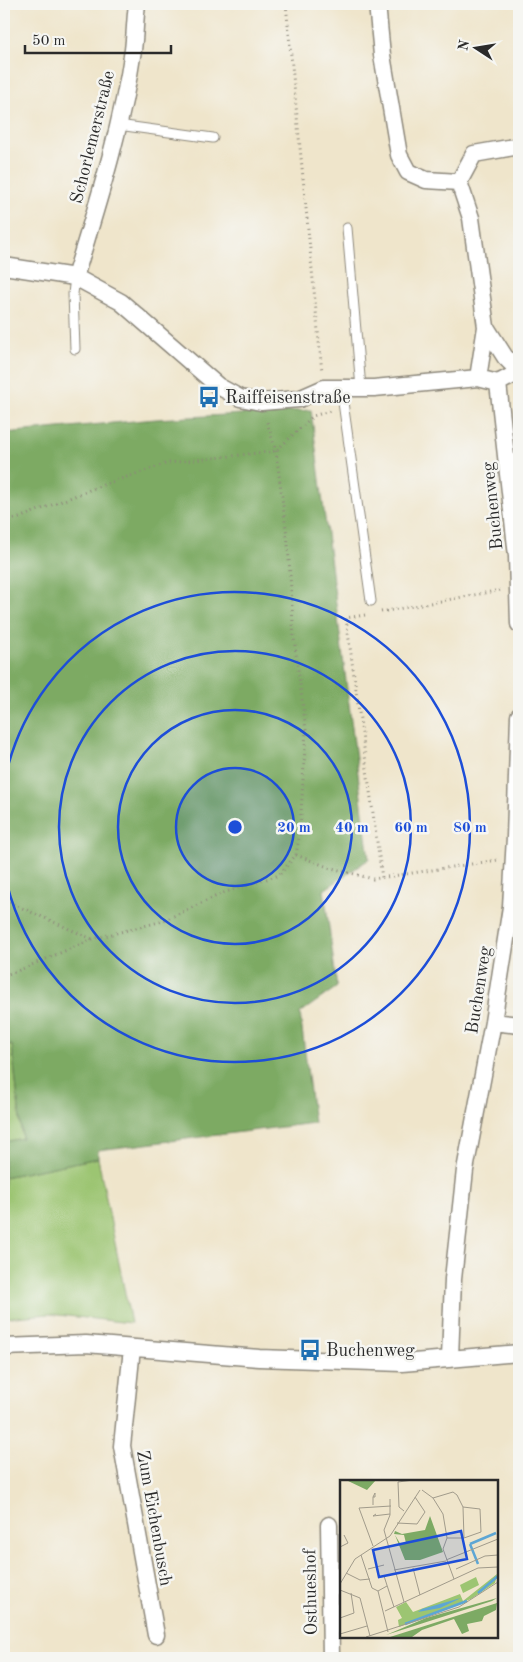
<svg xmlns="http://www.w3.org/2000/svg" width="523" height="1662" font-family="'Old Standard TT',serif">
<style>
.green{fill:#9cc572;stroke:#64784e}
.forest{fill:#7daa64;stroke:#546a48}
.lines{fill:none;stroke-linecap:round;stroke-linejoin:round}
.service-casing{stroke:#8d887b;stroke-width:11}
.minor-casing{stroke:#8d887b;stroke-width:19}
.path{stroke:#8d887b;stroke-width:3;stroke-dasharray:1 4;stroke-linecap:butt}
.service{stroke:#fff;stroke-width:9}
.minor{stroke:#fff;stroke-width:16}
.ring{fill:none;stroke:#1d4ed8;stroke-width:2.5}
.labels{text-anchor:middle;stroke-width:5;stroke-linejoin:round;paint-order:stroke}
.street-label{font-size:18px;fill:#2b2b2b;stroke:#f6f6f2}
.poi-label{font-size:18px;fill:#2b2b2b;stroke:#f6f6f2;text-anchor:start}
.inset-river{fill:none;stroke:#5da6d4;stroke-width:2.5}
.inset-road{fill:none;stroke:#a19b8b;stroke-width:1}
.view{fill:#1d4ed8;fill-opacity:0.15;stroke:#1d4ed8;stroke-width:2.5}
.inset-edge{fill:none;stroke:#2b2b2b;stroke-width:2.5}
.centre{fill:#1d4ed8;stroke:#f6f6f2;stroke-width:2.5}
.ring-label{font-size:15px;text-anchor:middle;font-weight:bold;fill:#1d4ed8;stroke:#f6f6f2;stroke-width:5;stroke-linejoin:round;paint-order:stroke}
</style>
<rect width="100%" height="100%" fill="#f6f6f2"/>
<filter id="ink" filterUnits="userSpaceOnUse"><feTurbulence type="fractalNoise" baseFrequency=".02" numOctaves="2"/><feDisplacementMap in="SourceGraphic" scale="10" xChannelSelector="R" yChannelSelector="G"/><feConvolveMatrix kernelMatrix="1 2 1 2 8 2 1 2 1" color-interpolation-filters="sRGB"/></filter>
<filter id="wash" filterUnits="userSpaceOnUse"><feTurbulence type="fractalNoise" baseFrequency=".0096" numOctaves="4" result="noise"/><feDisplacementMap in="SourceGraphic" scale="20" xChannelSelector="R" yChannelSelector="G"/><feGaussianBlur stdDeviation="1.12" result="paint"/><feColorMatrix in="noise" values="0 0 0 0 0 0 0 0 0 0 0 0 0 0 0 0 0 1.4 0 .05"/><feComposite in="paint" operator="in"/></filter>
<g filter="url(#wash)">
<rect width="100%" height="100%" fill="#efe5cb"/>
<path class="green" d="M 4,1045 L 12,1045 L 22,1139 L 4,1142 Z
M 98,1158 L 131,1323 L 49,1314 L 4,1318 L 4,1177 Z"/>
<path class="forest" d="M 311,410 L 369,859 L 324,890 L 337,987 L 300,1013 L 314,1123 L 98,1150 L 98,1158 L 4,1177 L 4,1142 L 22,1138 L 12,1045 L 4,1045 L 4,433 L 156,419 Z"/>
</g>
<g filter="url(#ink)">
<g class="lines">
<g class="service-casing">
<path id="service" d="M 118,125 L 213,138
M 347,228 L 361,388
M 75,277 L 73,294 L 75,349
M 341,388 L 371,601"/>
</g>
<g class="minor-casing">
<path id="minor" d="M 377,4 L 382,55 L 399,155 L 408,172 L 426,180 L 459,182
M 4,266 L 75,277 L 121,302 L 218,386 L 240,398 L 261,402 L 299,399 L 324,388 L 374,388 L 478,378 L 498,383 L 519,372
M 75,277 C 98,202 122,127 133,50 C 135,34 135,19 137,4
M 486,327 L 505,357 L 519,371
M 478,378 L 486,327 L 471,218 L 459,182 L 474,154 L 519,146
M 498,383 L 517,556 L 519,624
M 493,1022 L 519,1025
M 4,1347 L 86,1344 L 259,1358 L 402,1363 L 519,1353
M 132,1348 L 122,1446 L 156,1635
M 450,1358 L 453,1279 L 465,1170 L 493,1022 L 511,907 L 515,837 L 519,716
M 329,1525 L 331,1658"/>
</g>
<path class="path" d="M 286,4 L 322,372
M 4,521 L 19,518 L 97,487 L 168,463 L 276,451 L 313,416 L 330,411
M 381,612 L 501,590
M 365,615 L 346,618 L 382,878
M 296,855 L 328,867 L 373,879 L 498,860
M 4,900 L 92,939
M 4,975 L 15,972 L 93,939 L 163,921 L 223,893 L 279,875 L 296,855 L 300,831 L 306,730 L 294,638 L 288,544 L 276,451 L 266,419"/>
<use href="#service" class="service"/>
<use href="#minor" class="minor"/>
</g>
</g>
<circle cx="235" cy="827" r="59" fill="#1d4ed8" fill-opacity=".12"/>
<g class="ring">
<circle cx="235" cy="827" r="59"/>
<circle cx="235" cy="827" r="117"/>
<circle cx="235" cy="827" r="176"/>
<path d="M4 784A235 235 0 1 1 4 870"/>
</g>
<defs>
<g id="bus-bare" transform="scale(1.725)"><path d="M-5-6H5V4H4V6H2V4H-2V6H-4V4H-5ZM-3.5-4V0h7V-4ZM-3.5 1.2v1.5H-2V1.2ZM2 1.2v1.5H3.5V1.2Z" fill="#1f6fb2" stroke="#f6f6f2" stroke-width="2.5" paint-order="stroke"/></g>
</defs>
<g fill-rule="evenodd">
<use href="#bus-bare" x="209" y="397"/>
<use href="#bus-bare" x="310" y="1350"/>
</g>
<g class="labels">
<g class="street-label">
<text transform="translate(92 137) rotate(-76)" y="6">Schorlemerstraße</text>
<text transform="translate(492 506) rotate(-96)" y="6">Buchenweg</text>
<text transform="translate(478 990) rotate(-81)" y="6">Buchenweg</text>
<text transform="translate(155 1518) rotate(80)" y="6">Zum Eichenbusch</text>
<text transform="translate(310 1592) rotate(-91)" y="6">Osthueshof</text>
</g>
<g class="poi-label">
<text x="225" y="403">Raiffeisenstraße</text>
<text x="326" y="1356">Buchenweg</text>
</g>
</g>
<g transform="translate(340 1480)">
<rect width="158" height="158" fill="#efe5cb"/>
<path d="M 157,94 L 155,103 L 131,119 L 59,147 L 58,140 L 62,138 L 56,127 L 66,122 L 73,132 L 120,114 L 123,121 ZM 136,97 L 139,105 L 123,113 L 120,105 Z" fill="#9cc572"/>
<path d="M 6,0 L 36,0 L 27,10 ZM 90,36 L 103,72 L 80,80 L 65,80 L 55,55 L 61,65 L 66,63 L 64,55 L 54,54 L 55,51 L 62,54 L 85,50 ZM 157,118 L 152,121 L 46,155 L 86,138 ZM 157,123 L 156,130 L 144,136 L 142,141 L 127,144 L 129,151 L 122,154 L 114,139 L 82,150 L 72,157 L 50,157 Z" fill="#7daa64"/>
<path d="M 121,118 L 100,128 L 78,132 L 82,129 Z" fill="#5da6d4"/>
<path class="inset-river" d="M 130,64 L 156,53M 130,64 L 138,84M 138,113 L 158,96M 65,144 L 127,121"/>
<path class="inset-road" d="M 82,10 L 93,18 L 103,34 L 107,58 L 103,69 L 114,99M 93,18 L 113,12 L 117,15 L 123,27 L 124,58M 50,19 L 50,35 L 44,50 L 64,122M 33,25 L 33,17 L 35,13 L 35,17 L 33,17M 64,31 L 59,27 L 58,2 L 73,0M 36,34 L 33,36 L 50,34M 57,43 L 77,44 L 85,32 L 75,17M 107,58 L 124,58 L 141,52 L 140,29 L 123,27M 33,66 L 19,28 L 51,26M 0,67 L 8,63 L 4,55M 21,75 L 32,108 L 38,111 L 47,106M 106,80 L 158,59M 73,88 L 80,115M 28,89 L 44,85M 116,89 L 145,76 L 158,75M 54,90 L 106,81M 6,93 L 20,100 L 30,99M 44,96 L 54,127M 0,104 L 15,79 L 50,56 L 80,10M 0,110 L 20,118 L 30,156M 38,111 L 48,152M 45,131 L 138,88 L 158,87M 0,138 L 14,133 L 11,113M 0,154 L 27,146M 26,157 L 119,127 L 158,102"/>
<path class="view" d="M 121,51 L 127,79 L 39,97 L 33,70 Z"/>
<rect width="158" height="158" class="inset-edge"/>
</g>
<circle cx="235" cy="827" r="8" class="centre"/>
<g class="ring-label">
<text x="294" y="832">20 m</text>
<text x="352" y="832">40 m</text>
<text x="411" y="832">60 m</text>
<text x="470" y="832">80 m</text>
</g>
<rect width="523" height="1662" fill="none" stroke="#f6f6f2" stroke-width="20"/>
<g transform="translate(476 48) rotate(282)" stroke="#f6f6f2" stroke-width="4" paint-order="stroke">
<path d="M0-4L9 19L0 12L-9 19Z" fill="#2b2b2b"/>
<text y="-8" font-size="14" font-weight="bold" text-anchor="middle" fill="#2b2b2b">N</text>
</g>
<path d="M25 45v8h146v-8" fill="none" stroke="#2b2b2b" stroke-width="2.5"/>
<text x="32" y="45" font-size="15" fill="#2b2b2b" stroke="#f6f6f2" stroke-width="4" paint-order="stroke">50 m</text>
</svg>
